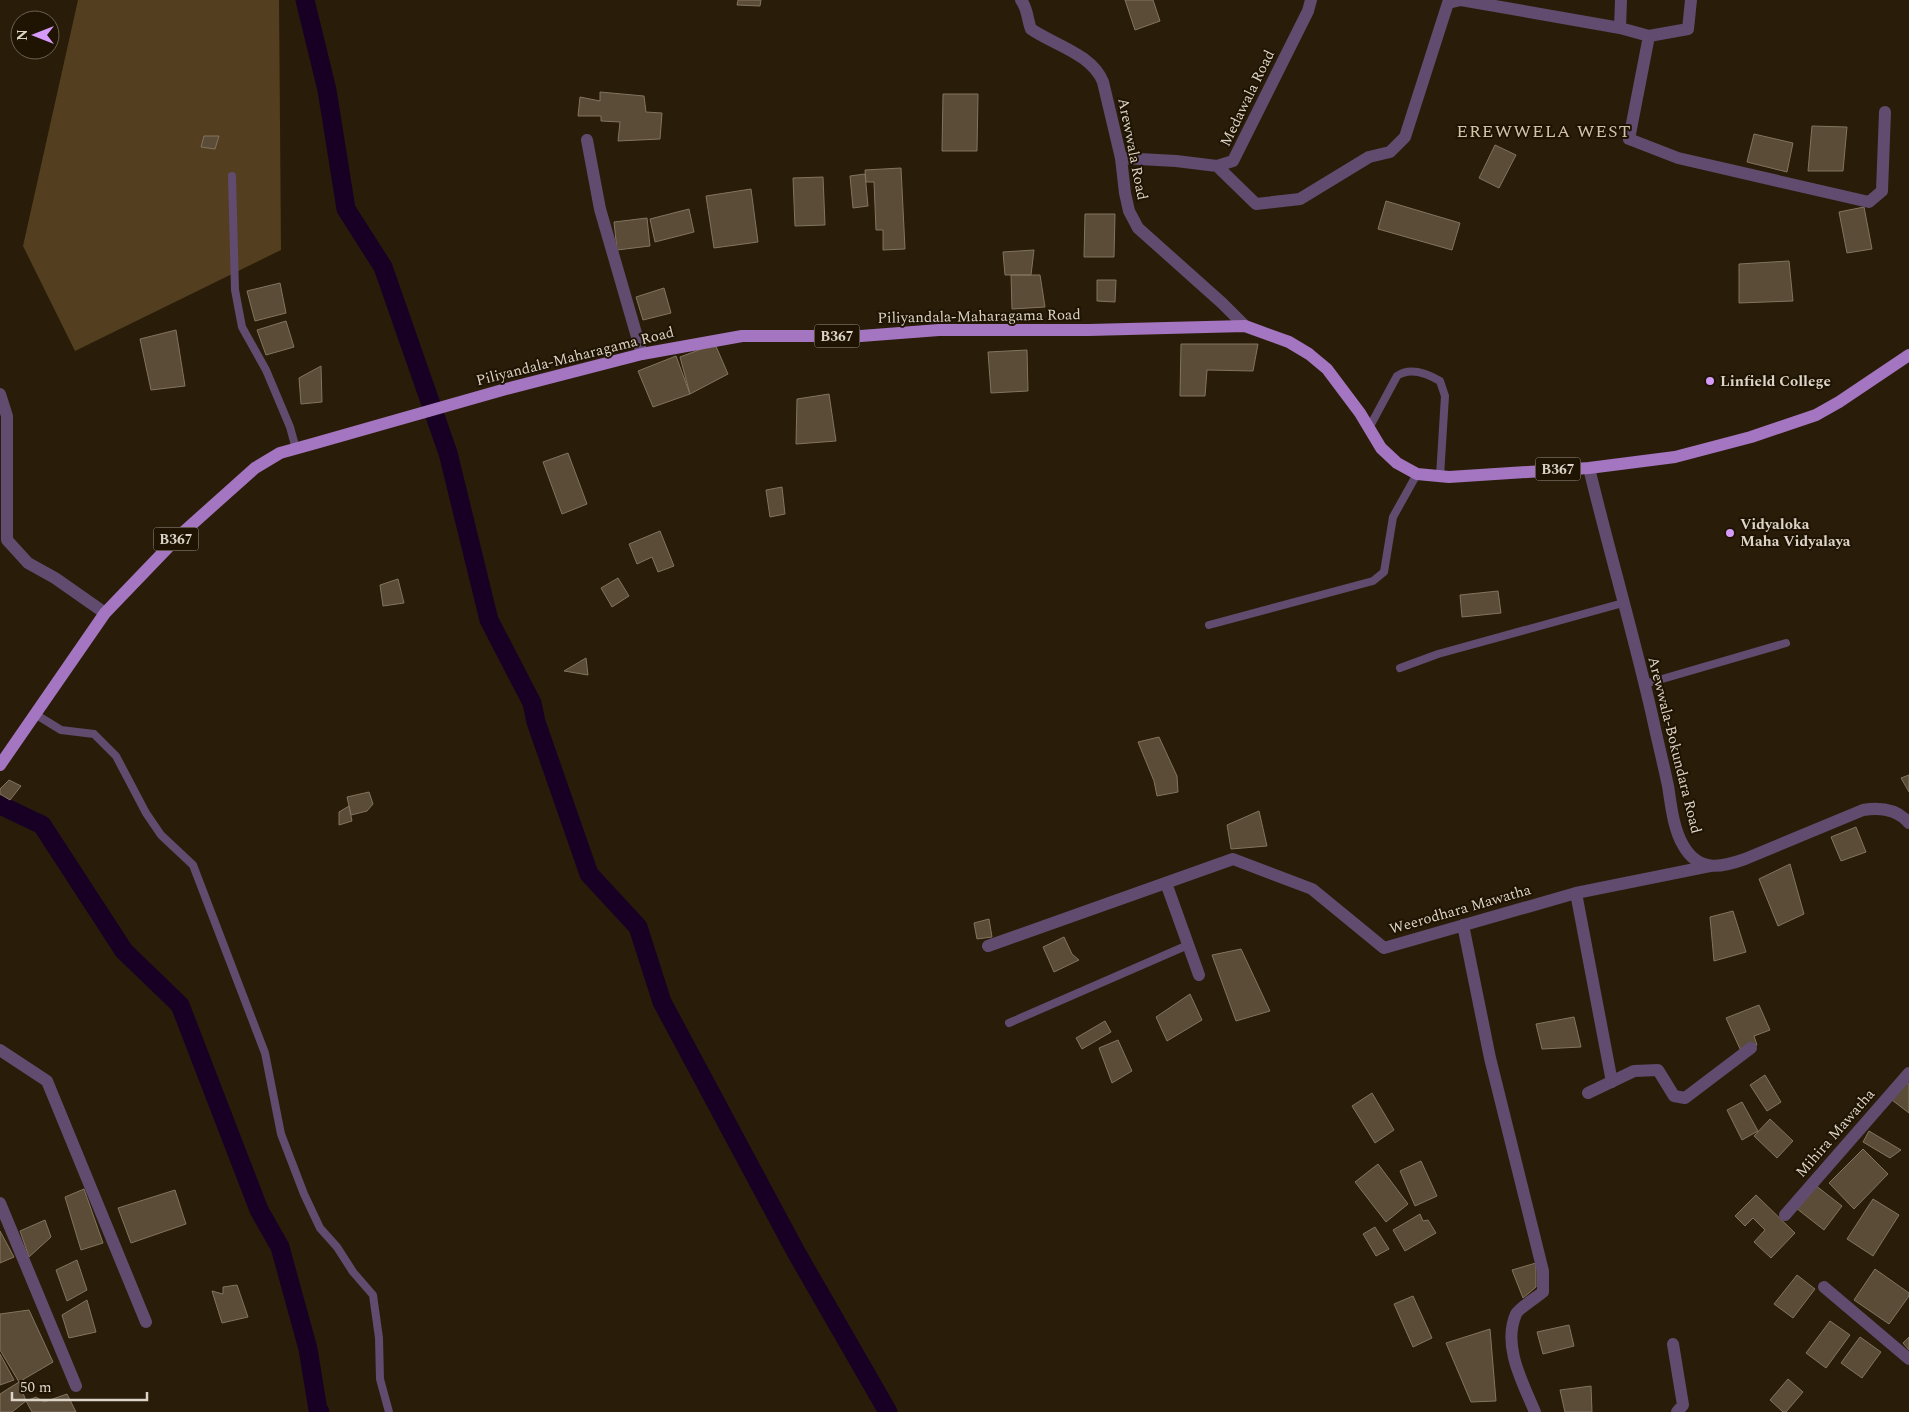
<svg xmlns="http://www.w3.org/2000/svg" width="1909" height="1412" font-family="Spectral,serif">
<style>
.green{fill:#533f1f}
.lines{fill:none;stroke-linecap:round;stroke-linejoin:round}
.canal{stroke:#180025;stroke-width:19}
.building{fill:#5a4c37;stroke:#82745e}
.service{stroke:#614b6f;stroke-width:8}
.minor{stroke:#614b6f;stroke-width:12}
.tertiary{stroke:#614b6f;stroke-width:12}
.primary{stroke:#a475c0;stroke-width:12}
.poi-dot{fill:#d69bfa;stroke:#1f1302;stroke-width:2}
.labels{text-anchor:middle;stroke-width:4;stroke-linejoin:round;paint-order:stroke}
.shield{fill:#1f1302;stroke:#a39a8d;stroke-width:1}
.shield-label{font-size:14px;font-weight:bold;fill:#dcd4c8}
.street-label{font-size:15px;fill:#dcd4c8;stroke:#1f1302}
.poi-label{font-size:15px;font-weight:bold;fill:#dcd4c8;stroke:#1f1302;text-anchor:start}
.quarter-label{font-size:18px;letter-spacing:1px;fill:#d2c2aa;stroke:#1f1302}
</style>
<rect width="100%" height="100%" fill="#291d09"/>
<path class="green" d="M 78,0 L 279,0 L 281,250 L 75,351 L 23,246 Z"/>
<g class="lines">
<path class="canal" d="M 305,0 L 327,90 L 346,209 L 383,267 L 448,453 L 489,620 L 532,703 L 536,722 L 589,874 L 638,927 L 662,1002 L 796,1252 L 888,1412
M 0,805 L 42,825 L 124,951 L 180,1005 L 259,1210 L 280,1247 L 308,1349 L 318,1410 L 320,1412"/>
</g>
<path class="building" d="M 738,0 L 761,0 L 760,6 L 737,5 Z
M 1125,0 L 1153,0 L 1160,21 L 1135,30 Z
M 600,92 L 644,96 L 646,112 L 662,113 L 660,139 L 618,141 L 620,122 L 601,121 L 601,116 L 578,116 L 580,97 L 600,101 Z
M 943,94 L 978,94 L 977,151 L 942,151 Z
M 1812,126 L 1847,127 L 1843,171 L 1808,171 Z
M 1754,134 L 1793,143 L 1787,172 L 1747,162 Z
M 204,136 L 219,136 L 215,149 L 201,147 Z
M 1495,145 L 1516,155 L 1499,188 L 1479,178 Z
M 901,168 L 905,249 L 883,250 L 883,230 L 876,230 L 874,182 L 866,182 L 865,170 Z
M 865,174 L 868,206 L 853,208 L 850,176 Z
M 823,177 L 825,225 L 795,226 L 793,178 Z
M 751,189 L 758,242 L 714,248 L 706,196 Z
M 1386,201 L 1460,223 L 1452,250 L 1378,229 Z
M 1864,207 L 1872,249 L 1847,253 L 1839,212 Z
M 689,209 L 694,232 L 655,242 L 650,219 Z
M 1085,214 L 1115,214 L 1114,257 L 1084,257 Z
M 647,218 L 650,246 L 617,250 L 614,222 Z
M 1034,250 L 1031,275 L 1005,275 L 1003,252 Z
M 1789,261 L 1793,301 L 1739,303 L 1739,264 Z
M 1011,275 L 1040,275 L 1045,307 L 1012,309 Z
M 1097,280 L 1116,280 L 1115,302 L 1097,301 Z
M 280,283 L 286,313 L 255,321 L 247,291 Z
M 664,288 L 671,313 L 643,320 L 636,297 Z
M 286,321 L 294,347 L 266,355 L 257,330 Z
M 176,330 L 185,386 L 151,390 L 140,339 Z
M 715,344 L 728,374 L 690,394 L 680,357 Z
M 1181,344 L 1258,344 L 1253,371 L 1207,370 L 1205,396 L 1180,396 Z
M 1027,350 L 1028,391 L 991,393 L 988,352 Z
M 676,356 L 690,394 L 653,407 L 638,371 Z
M 321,366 L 322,402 L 301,404 L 299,378 Z
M 829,394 L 836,441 L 796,444 L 797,399 Z
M 568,453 L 587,504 L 562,514 L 543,462 Z
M 782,487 L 785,514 L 770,517 L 766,490 Z
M 660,531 L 674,566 L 658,572 L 652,557 L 637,564 L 629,544 Z
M 618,578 L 629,596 L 612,607 L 601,588 Z
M 398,579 L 404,603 L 383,606 L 380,585 Z
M 1498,591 L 1501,613 L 1462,617 L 1460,595 Z
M 586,658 L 588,675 L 564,671 Z
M 1159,737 L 1177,776 L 1178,792 L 1157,796 L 1154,781 L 1138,742 Z
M 1909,775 L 1909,792 L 1901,778 Z
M 9,780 L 21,786 L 10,800 L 0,794 L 0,789 Z
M 369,792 L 373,804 L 367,811 L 351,815 L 347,797 Z
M 349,806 L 352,821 L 339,825 L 339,812 Z
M 1259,811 L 1267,846 L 1231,849 L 1227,825 Z
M 1856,827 L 1866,852 L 1841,861 L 1831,837 Z
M 1790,864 L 1804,914 L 1778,926 L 1759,879 Z
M 1733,911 L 1746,952 L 1714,961 L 1710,917 Z
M 989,919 L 992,937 L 977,939 L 974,923 Z
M 1064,937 L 1072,954 L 1079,960 L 1054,972 L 1043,947 Z
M 1241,949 L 1270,1011 L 1236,1021 L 1212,955 Z
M 1190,994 L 1202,1020 L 1167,1041 L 1156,1017 Z
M 1759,1005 L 1770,1030 L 1754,1036 L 1757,1045 L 1741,1051 L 1726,1018 Z
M 1574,1017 L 1581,1047 L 1542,1049 L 1536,1024 Z
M 1105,1021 L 1111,1032 L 1082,1049 L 1076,1038 Z
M 1118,1040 L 1132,1071 L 1112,1083 L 1099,1048 Z
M 1765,1075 L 1781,1102 L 1767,1111 L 1750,1085 Z
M 1906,1081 L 1909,1084 L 1909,1113 L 1892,1100 Z
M 1372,1093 L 1394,1130 L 1375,1143 L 1352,1106 Z
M 1742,1102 L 1758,1131 L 1742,1140 L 1727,1110 Z
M 1770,1119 L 1793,1141 L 1777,1158 L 1754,1136 Z
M 1869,1131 L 1901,1150 L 1890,1158 L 1863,1142 Z
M 1863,1149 L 1888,1174 L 1854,1209 L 1829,1183 Z
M 1421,1161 L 1437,1196 L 1415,1206 L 1400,1171 Z
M 1378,1164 L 1408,1204 L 1386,1222 L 1355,1182 Z
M 1815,1185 L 1842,1206 L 1824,1230 L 1796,1208 Z
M 84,1189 L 103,1243 L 81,1250 L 65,1197 Z
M 175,1190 L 186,1224 L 131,1243 L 118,1208 Z
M 1756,1195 L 1795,1233 L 1771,1258 L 1754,1242 L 1765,1230 L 1753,1218 L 1745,1226 L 1735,1216 Z
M 1873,1199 L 1899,1215 L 1873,1256 L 1847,1239 Z
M 1420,1214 L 1423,1221 L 1428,1220 L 1436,1233 L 1405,1251 L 1393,1230 Z
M 45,1220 L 51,1237 L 29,1257 L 20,1231 Z
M 1375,1227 L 1389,1249 L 1376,1256 L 1363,1234 Z
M 0,1231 L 14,1257 L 0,1263 Z
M 77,1260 L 87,1290 L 67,1301 L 56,1270 Z
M 1536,1263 L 1536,1287 L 1523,1298 L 1512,1270 Z
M 1875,1269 L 1909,1293 L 1909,1296 L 1889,1324 L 1854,1300 Z
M 1797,1275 L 1815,1289 L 1793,1318 L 1774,1304 Z
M 237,1285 L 248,1317 L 222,1323 L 212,1291 L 223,1294 L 223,1287 Z
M 1413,1296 L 1432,1338 L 1413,1347 L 1394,1304 Z
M 87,1300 L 96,1332 L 69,1338 L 62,1315 Z
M 29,1310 L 53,1362 L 19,1382 L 0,1350 L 0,1314 Z
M 1830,1321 L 1850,1335 L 1826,1368 L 1806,1353 Z
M 1569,1325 L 1574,1346 L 1543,1354 L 1537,1332 Z
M 1490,1329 L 1496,1401 L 1471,1402 L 1446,1343 Z
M 1860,1337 L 1881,1352 L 1862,1378 L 1841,1363 Z
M 1909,1337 L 1909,1350 L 1903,1343 Z
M 0,1354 L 14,1380 L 0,1385 Z
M 1788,1379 L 1803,1392 L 1786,1412 L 1783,1412 L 1770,1400 Z
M 19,1382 L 26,1401 L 12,1412 L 0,1412 L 0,1394 Z
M 1591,1386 L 1592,1412 L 1565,1412 L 1560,1390 Z
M 67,1394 L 76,1412 L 32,1412 L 26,1401 L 36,1397 L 44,1402 Z"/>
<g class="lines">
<path class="service" d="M 232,176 L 235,290 L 242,327 L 266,370 L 290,427 L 296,449
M 1369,428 L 1397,376 C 1410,367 1428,374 1440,381 L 1445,396 L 1440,476
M 1209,625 L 1373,581 L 1384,572 L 1393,517 L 1417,474
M 1400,668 L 1438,654 L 1623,603
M 1645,684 L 1786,643
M 35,714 L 61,730 L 94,734 L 116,756 L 146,813 L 161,835 L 193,865 L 265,1053 L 281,1134 L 304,1194 L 320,1228 L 337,1247 L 353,1272 L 373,1295 L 379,1338 L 380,1379 L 389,1412
M 1009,1023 L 1188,945"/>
<path class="minor" d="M 1620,28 L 1621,0
M 1649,36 L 1629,139 L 1678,158 L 1869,202 L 1882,191 L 1885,112
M 587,140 L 600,209 L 642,354
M 1121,158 L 1176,161 L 1217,166 L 1233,161 L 1308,11 L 1311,0
M 1217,166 L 1256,204 L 1300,199 L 1369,157 L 1390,152 L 1405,137 L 1448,3 L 1461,0 L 1620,28 L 1649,36 L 1688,29 L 1691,0
M 0,394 L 7,416 L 7,540 L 28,563 L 55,578 L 105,613
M 1166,883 L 1199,975
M 1576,893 L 1612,1082
M 1463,925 L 1490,1058 L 1543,1271 L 1543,1292 C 1537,1297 1519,1308 1516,1314 C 1502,1346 1523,1383 1535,1412
M 988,946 L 1233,859 L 1312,889 L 1384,948 L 1576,893 L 1710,866
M 0,1050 L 47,1081 L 146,1322
M 1588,1093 L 1634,1071 L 1658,1070 L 1674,1096 L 1685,1098 L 1751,1048
M 0,1203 L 76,1386
M 1785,1215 L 1909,1073
M 1824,1287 L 1909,1359
M 1673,1344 L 1683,1405 L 1677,1412"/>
<path class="tertiary" d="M 1021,0 C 1028,9 1027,19 1031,29 C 1054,45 1092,54 1103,82 L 1121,158 L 1125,193 L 1129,211 L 1138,228 L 1222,303 L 1245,326
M 1589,468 C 1609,551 1633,632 1652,715 C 1657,739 1663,762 1668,786 C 1671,804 1673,828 1683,845 C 1698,872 1720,868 1745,859 L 1863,810 C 1881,807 1897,809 1909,823"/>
<path class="primary" d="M 0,765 L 105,613 L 179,536 L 255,468 L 280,453 L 316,443 L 506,389 L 642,354 L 742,336 L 861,336 L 939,330 L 1089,330 L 1245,326 L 1289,342 L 1309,354 L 1327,369 L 1360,413 L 1381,448 L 1397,463 L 1417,474 L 1449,477 L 1589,468 L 1675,457 L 1751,437 L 1816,415 L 1839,402 L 1909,355"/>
</g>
<g class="poi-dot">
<circle cx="1710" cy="381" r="5"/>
<circle cx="1730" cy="533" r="5"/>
</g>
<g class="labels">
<g class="shield">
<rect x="814.5" y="324.5" width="45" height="23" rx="4"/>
<rect x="1535.5" y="457.5" width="45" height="23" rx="4"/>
<rect x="153.5" y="527.5" width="45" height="23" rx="4"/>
</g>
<g class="shield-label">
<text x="837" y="341">B367</text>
<text x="1558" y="474">B367</text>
<text x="176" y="544">B367</text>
</g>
<g class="street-label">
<text transform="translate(1247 98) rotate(-64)" y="5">Medawala Road</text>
<text transform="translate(1133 149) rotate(79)" y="5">Arewwala Road</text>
<text transform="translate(979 316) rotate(-1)" y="5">Piliyandala-Maharagama Road</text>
<text transform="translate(575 356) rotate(-14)" y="5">Piliyandala-Maharagama Road</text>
<text transform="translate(1675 745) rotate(76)" y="5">Arewwala-Bokundara Road</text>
<text transform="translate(1460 909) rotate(-16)" y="5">Weerodhara Mawatha</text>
<text transform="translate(1835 1133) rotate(-49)" y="5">Mihira Mawatha</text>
</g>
<g class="poi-label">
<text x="1720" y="386">Linfield College</text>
<text x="1740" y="529">Vidyaloka<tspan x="1740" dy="17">Maha Vidyalaya</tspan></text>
</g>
<g class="quarter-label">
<text x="1544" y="137">EREWWELA WEST</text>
</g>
</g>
<g transform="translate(35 35) rotate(270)"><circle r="24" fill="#1f1302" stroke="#6b6051"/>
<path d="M0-4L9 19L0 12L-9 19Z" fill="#d69bfa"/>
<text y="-8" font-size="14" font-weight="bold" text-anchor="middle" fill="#dcd4c8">N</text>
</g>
<path d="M12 1392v8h135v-8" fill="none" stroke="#dcd4c8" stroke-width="2.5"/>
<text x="20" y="1392" font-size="15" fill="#dcd4c8" stroke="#1f1302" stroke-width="4" paint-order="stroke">50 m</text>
</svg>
